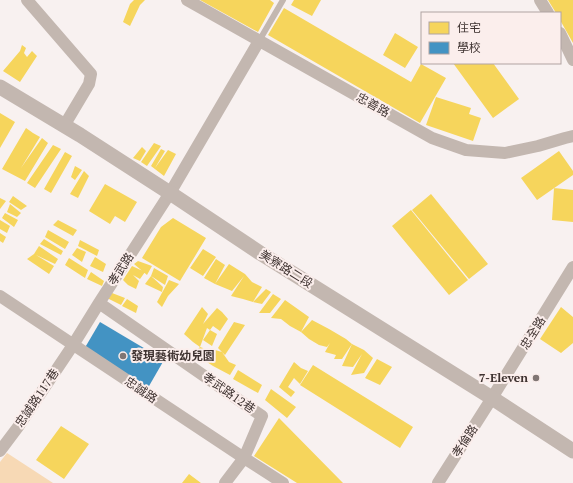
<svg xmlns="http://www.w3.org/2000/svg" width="573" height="483" font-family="'PT Serif','Noto Sans TC',serif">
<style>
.green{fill:#f7d9b5}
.homes{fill:#f6d55c}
.schools{fill:#4393c3}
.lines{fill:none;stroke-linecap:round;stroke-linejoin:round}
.service{stroke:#c3b7b0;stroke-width:6}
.minor{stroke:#c3b7b0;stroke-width:12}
.tertiary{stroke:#c3b7b0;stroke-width:15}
.poi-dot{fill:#807674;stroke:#fbeeec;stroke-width:1.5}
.labels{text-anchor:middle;stroke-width:4;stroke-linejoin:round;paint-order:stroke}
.street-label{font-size:12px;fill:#3f3331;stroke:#fbeeec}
.poi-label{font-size:12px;font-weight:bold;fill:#3f3331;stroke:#fbeeec;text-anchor:start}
</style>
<rect width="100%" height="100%" fill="#f8f1f0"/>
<path class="green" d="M 7,453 L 53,483 L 0,483 L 0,462 Z"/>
<path class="homes" d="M 134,0 L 145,0 L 140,5 L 130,26 L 123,22 L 130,4 Z
M 200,0 L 270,0 L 274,3 L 258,32 Z
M 294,0 L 321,0 L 312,16 L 291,5 Z
M 548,0 L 573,0 L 573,43 L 560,20 L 560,13 L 556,13 Z
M 284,8 L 411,82 L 421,64 L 446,78 L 420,123 L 268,35 Z
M 395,33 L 418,47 L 405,68 L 383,55 Z
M 22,45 L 26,48 L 24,53 L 27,57 L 32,51 L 37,56 L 20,82 L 3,71 L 20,51 Z
M 453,63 L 493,63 L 519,99 L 493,118 Z
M 436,97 L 471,108 L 469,114 L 481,118 L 473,141 L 426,125 Z
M 0,113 L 15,122 L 0,148 Z
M 26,128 L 33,133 L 40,137 L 21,168 L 42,138 L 48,143 L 25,181 L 2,169 Z
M 154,143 L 161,146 L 147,166 L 141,162 Z
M 53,145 L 61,149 L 35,188 L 27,183 Z
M 142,147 L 146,151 L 140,161 L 133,158 Z
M 161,149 L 165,151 L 155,168 L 168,150 L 176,154 L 164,176 L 151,166 Z
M 559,151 L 573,171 L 573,175 L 537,200 L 521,178 Z
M 65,152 L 72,156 L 51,193 L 44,189 Z
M 75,166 L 82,170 L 75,180 L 71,177 Z
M 84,171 L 89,176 L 78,198 L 70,194 Z
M 105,184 L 137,202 L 125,222 L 115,216 L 110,224 L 89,211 Z
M 554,188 L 573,190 L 573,222 L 552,220 Z
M 431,194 L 488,264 L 469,279 L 412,210 Z
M 13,196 L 27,206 L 21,210 L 9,202 Z
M 0,198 L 6,201 L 0,209 Z
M 10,204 L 21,213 L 17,217 L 7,212 Z
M 411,210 L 468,280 L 449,295 L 392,226 Z
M 5,213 L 18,220 L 14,227 L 2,218 Z
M 173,218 L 206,238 L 180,281 L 142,258 L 161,227 Z
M 0,220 L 10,226 L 7,233 L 0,229 Z
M 58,220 L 77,230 L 73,236 L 53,225 Z
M 48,230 L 69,242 L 65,249 L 45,237 Z
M 0,233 L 6,237 L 3,243 L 0,241 Z
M 44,239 L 63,251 L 61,255 L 40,244 Z
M 80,240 L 99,250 L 97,256 L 78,246 Z
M 39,246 L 58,259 L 55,264 L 36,255 L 54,266 L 49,274 L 27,259 L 34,254 Z
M 77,248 L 86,252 L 82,262 L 72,255 Z
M 203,249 L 216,257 L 203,276 L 190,268 Z
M 95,257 L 106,264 L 103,272 L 90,266 Z
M 69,258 L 88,270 L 85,278 L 65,265 Z
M 216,259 L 225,265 L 215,284 L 204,278 Z
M 138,261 L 152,266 L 147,275 L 134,264 Z
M 229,264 L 245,274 L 252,282 L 262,287 L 253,302 L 243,299 L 231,296 L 244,276 L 232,291 L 215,284 Z
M 132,266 L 145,272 L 140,279 L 133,275 L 139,281 L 136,289 L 128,285 L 123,280 Z
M 154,268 L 168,276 L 165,285 L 151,276 Z
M 91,272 L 104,281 L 102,286 L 87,279 Z
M 151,276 L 163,287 L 162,292 L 145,284 Z
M 169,280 L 179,284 L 168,296 L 162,307 L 157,302 Z
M 266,289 L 271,292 L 262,304 L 253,302 Z
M 112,293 L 125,298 L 121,305 L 107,298 Z
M 273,294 L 281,299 L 270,313 L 259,313 Z
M 127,299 L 138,306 L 136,313 L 122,306 Z
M 285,300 L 309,317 L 301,332 L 290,326 L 281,319 L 271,318 Z
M 202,307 L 208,314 L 203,324 L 217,308 L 222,312 L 228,319 L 220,331 L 213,326 L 210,330 L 217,334 L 212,346 L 203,340 L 210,330 L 207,328 L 200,347 L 193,342 L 184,334 Z
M 561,307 L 573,317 L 573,343 L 561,353 L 540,339 Z
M 312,320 L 329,329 L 346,339 L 352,344 L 364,350 L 373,358 L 364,373 L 351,375 L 362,354 L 353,367 L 342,366 L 352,344 L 342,359 L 334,359 L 336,355 L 325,352 L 330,343 L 327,347 L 319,345 L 309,339 L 301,332 Z
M 234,322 L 245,325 L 225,355 L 218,348 Z
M 200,347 L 209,350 L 202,360 L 193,354 Z
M 215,350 L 222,352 L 229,362 L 236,365 L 230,375 L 213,366 L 207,362 Z
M 377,359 L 392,367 L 380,385 L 365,378 Z
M 294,362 L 301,368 L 308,371 L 300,384 L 294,378 L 288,387 L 295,392 L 291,397 L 279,387 Z
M 313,365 L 413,427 L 400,448 L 300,385 Z
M 238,370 L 262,385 L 258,393 L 233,379 Z
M 271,389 L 296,407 L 287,418 L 265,400 Z
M 279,418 L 343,483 L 297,483 L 254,456 Z
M 61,426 L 89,444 L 64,479 L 36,460 Z
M 189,474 L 201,483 L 182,483 Z"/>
<path class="schools" d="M 100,322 L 164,360 L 145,393 L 83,351 Z"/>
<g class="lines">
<path class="service" d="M 259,41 L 283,0"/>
<path class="minor" d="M 27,0 L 91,74 L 89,84 L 64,126
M 187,0 L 432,138 L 466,150 L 505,153 L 538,146 L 565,138 L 573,136
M 540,0 L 548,13
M 560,33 L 573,60
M 0,296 L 244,458 L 283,483
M 99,303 L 262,416 L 244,458 L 225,483
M 0,451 L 18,427 L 73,345 L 99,303 L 170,193 L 259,41
M 438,483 L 492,398 L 573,267"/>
<path class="tertiary" d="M 0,87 L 80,135 L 170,193 L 260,253 L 492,398 L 573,451"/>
</g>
<g class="poi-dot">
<circle cx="123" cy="356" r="4"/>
<circle cx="536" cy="378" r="4"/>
</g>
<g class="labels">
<g class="street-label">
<text transform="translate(373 105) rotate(29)" y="4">忠善路</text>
<text transform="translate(121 269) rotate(-57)" y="4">孝武路</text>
<text transform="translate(286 269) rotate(32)" y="4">美寮路二段</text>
<text transform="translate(533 333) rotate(-58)" y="4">忠全路</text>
<text transform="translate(141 390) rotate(34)" y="4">忠誠路</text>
<text transform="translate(229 393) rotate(35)" y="4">孝武路12巷</text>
<text transform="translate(37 398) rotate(-56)" y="4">忠誠路117巷</text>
<text transform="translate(465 441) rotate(-57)" y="4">孝倫路</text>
</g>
<g class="poi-label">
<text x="131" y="360">發現藝術幼兒園</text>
<text x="528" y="382" text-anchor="end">7-Eleven</text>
</g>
</g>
<rect x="421" y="12" width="140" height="52" fill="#fbeeec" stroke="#b0a3a1"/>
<rect x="429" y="22" width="20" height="12" fill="#f6d55c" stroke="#b0a3a1"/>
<text x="457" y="32" font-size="12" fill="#3f3331">住宅</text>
<rect x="429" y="42" width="20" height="12" fill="#4393c3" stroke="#b0a3a1"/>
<text x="457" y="52" font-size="12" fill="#3f3331">學校</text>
</svg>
